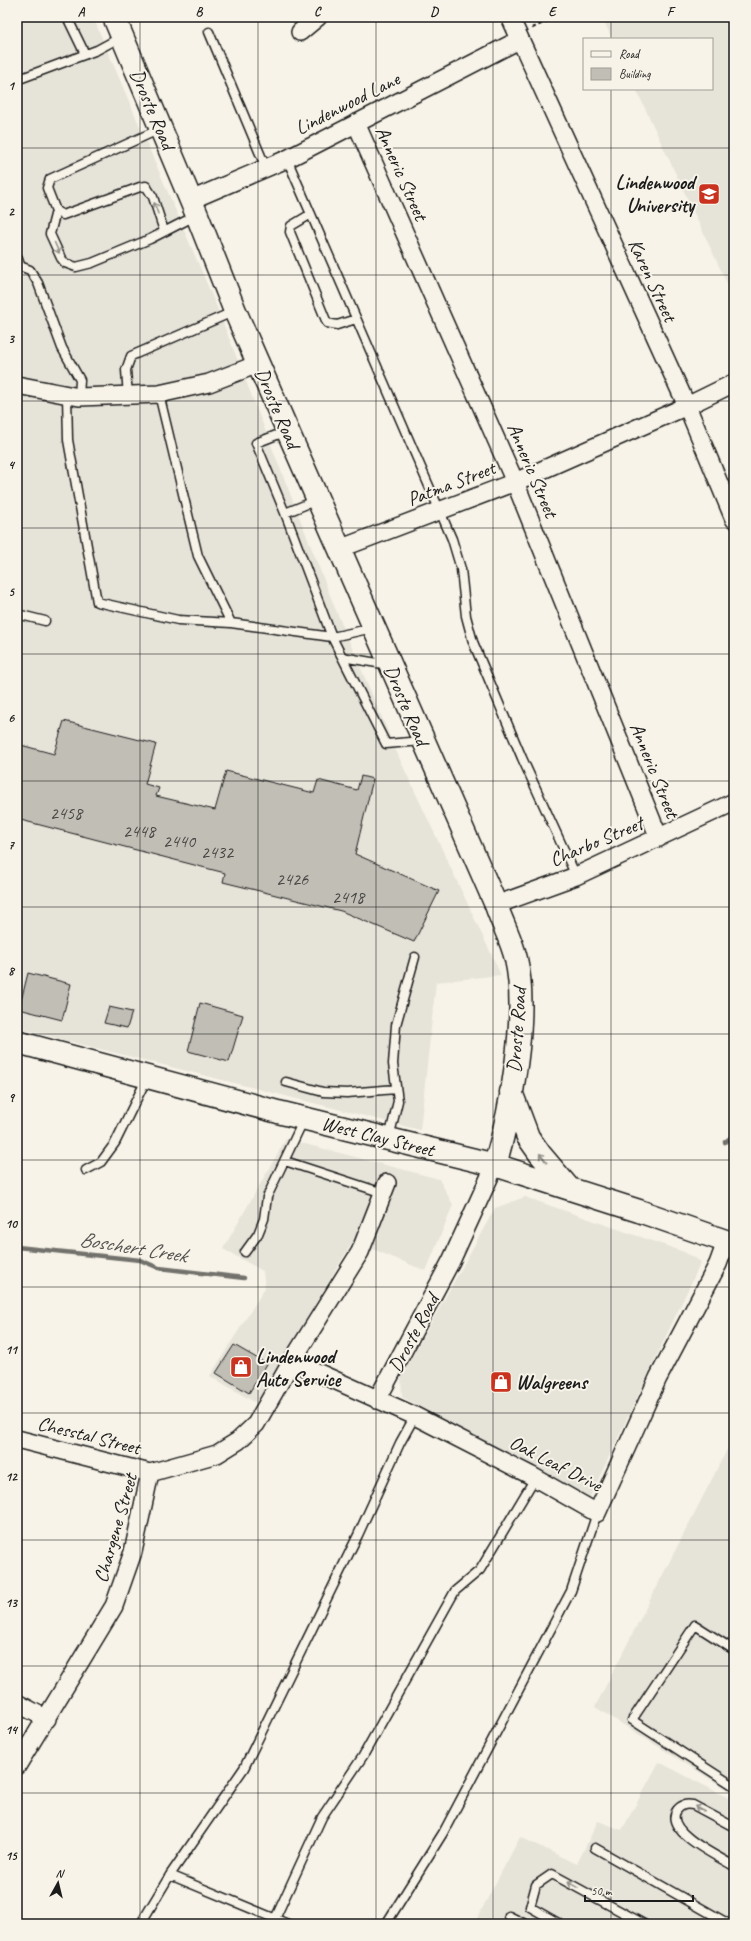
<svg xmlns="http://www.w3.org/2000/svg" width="751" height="1941" font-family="Caveat,sans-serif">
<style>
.built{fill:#e6e3d9}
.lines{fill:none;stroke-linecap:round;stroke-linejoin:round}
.stream{stroke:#72716c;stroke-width:4.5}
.building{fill:#c0beb5;stroke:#1c1c1c}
.lane-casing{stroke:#1c1c1c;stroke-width:11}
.street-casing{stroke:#1c1c1c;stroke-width:20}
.secondary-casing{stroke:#1c1c1c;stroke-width:25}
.path{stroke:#1c1c1c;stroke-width:2.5;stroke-dasharray:4 3;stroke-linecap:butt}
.lane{stroke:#f7f3e8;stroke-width:8}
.street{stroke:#f7f3e8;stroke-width:17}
.secondary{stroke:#f7f3e8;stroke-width:22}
.oneway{stroke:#94928c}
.grid{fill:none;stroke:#1c1c1c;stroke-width:1;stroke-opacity:0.55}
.labels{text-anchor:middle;stroke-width:4;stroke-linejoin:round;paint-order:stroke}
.number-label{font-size:18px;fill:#454442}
.street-label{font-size:20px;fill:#1c1c1c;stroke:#f7f3e8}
.poi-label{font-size:20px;font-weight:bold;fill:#1c1c1c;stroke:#f7f3e8;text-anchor:start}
.water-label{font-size:21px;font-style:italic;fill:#565452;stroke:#f7f3e8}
.neatline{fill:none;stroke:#1c1c1c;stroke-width:1.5}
.grid-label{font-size:13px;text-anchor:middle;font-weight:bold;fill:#1c1c1c}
</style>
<rect width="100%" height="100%" fill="#f7f3e8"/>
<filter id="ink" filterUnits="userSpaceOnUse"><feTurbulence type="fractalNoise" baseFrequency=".025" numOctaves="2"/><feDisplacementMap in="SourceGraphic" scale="8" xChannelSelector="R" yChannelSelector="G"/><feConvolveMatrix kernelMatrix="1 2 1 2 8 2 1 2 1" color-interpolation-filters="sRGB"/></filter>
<g filter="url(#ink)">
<path class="built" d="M 17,17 L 93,17 L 216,305 L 335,608 L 401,762 L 501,975 L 436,982 L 420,1130 L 17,1028 Z
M 602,17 L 734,17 L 734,298 L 636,89 L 712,89 L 712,39 L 612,39 Z
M 286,1139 L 439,1179 L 453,1205 L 426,1271 L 353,1241 L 256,1403 L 210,1376 L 265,1288 L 263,1271 L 223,1249 Z
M 525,1197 L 684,1252 L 701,1262 L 590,1497 L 402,1397 L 401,1377 L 495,1208 Z
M 734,1436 L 734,1794 L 595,1707 Z
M 659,1762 L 734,1801 L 734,1924 L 474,1924 L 520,1837 L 577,1864 L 598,1821 L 622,1830 Z"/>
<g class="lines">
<path class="stream" d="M 725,1142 L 734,1135
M 17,1247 L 140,1260 L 159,1268 L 244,1278"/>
</g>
<path class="building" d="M 64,721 L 156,744 L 145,784 L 159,788 L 156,796 L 215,810 L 226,771 L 314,793 L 318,780 L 357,790 L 361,776 L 373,779 L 355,854 L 439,891 L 414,942 L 341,911 L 223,882 L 225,873 L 17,819 L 17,744 L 54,754 Z
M 28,973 L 71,984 L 62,1020 L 19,1009 Z
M 200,1003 L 243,1015 L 229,1062 L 188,1051 Z
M 109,1007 L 132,1012 L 127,1028 L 104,1023 Z
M 234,1345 L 267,1364 L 249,1393 L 216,1373 Z"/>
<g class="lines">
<g class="lane-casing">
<path id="lane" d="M 67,17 L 85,54
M 209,32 L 266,168
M 22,78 L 97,50 L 121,37
M 160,129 L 50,179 L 47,188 L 56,211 L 63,215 L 140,187 L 146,186 L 153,197 L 164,231
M 287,159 L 452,539 L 461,569 L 466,616 L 473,642 L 522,758 L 576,876
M 56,211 L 50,234 L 61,258 L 65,263 L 76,267 L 92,263 L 150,239 L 197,215
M 311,214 L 291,226 L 290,232 L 327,323 L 337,325 L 356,319
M 17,256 L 20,265
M 17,265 L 30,270 L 38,283 L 62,348 L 80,380 L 79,397
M 159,394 L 198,556 L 231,623 L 332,637 L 373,628
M 67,395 L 68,440 L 97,602 L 178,620 L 231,623
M 128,396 L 126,370 L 131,356 L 235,311
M 287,431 L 256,443 L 285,513 L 332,637 L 342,657 L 389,665
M 285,513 L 317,500
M 17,614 L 45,621
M 342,657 L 386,744 L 422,741
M 286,1082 L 323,1092 L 347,1093 L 396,1089
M 389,1138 L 398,1101 L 393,1064 L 396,1025 L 415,957
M 285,1161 L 383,1193
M 86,1170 L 101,1162 L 115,1143 L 147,1078
M 245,1252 L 258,1234 L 264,1219 L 267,1197 L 304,1119
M 734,1650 L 695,1625 L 632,1720 L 734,1786
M 734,1827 L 693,1805 C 687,1804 682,1804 677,1810 C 662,1831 721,1858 734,1866
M 595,1848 L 729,1924
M 170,1875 L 288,1924
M 509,1916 L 525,1924
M 275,1919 L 322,1817 L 363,1756 L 455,1591 L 480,1570 L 535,1478
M 143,1920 L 170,1875 L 244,1768 L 358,1535 L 400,1443 L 415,1416
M 386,1924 L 443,1833 L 571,1591 L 597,1513
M 560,1924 L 530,1907 L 536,1885 L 552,1874 L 644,1924"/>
</g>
<g class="street-casing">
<path id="street" d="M 510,17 L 687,406 L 734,519
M 300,32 L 318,17
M 356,123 L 515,482 L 659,838
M 191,200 L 287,159 L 519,40
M 17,385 L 79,397 L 159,394 L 209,383 L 258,364
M 339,549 L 515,482 L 687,406 L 734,383
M 496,905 L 576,876 L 734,802
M 292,1361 L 415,1416 L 530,1475 L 597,1513 L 658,1378 L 718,1264 L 726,1242
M 377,1400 L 451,1261 L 495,1165
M 17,1439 L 150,1473
M 17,1703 L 47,1719
M 17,1766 L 114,1606 L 133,1552 L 150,1473 L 217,1454 L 238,1441 L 256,1424 L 292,1361 L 360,1252 L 387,1183"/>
</g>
<g class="secondary-casing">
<path id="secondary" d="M 114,17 L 197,215 L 235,311 L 496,905 C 502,923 512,941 516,959 C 529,1015 511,1110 495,1165
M 17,1042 L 278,1112 L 495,1165 L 639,1211 L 734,1244
M 511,1092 L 528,1137 L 540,1154 L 568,1187"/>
</g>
<path class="path" d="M 532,28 L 556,17"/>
<use href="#lane" class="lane"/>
<use href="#street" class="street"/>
<use href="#secondary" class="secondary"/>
</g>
<defs><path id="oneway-shaft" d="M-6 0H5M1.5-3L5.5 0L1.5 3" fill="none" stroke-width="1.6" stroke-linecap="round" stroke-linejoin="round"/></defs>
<g class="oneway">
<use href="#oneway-shaft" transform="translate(156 208) rotate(-109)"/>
<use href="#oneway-shaft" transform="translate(57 248) rotate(66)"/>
<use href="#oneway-shaft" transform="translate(543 1158) rotate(-128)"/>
<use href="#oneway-shaft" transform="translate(700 1809) rotate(-152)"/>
<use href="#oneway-shaft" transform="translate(573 1885) rotate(-151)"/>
</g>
</g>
<path class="grid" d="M 140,17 L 140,1924M 258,17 L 258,1924M 376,17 L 376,1924M 493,17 L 493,1924M 611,17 L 611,39M 611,89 L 611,1924M 17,148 L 734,148M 17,275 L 734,275M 17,401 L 734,401M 17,528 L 734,528M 17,654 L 734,654M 17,781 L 734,781M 17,907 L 734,907M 17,1034 L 734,1034M 17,1160 L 734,1160M 17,1287 L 734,1287M 17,1413 L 734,1413M 17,1540 L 734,1540M 17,1666 L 734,1666M 17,1793 L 734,1793"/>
<defs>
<g id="university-square" transform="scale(1.15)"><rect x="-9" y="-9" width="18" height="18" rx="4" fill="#c8321e" stroke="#f7f3e8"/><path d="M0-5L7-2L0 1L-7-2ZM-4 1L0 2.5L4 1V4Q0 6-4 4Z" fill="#fff"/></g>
<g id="shop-square" transform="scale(1.15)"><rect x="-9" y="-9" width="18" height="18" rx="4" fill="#c8321e" stroke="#f7f3e8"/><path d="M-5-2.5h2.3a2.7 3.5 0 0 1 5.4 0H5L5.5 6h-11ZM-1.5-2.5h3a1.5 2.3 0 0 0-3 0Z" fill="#fff"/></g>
</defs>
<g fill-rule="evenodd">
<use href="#university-square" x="709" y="194"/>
<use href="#shop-square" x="241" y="1367"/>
<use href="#shop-square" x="501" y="1382"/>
</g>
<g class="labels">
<g class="number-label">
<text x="66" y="819">2458</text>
<text x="139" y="837">2448</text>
<text x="179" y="847">2440</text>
<text x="217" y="858">2432</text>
<text x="292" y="885">2426</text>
<text x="348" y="903">2418</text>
</g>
<g class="street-label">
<text transform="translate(347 103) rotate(-27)" y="7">Lindenwood Lane</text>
<text transform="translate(153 109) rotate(67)" y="7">Droste Road</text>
<text transform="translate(402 173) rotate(66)" y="7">Anneric Street</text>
<text transform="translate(653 280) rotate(65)" y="7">Karen Street</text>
<text transform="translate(278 408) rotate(67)" y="7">Droste Road</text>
<text transform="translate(533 470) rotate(67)" y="7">Anneric Street</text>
<text transform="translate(451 483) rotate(-21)" y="7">Patma Street</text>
<text transform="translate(407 705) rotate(67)" y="7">Droste Road</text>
<text transform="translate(655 770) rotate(68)" y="7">Anneric Street</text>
<text transform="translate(596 841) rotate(-23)" y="7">Charbo Street</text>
<text transform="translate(516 1030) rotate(-86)" y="7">Droste Road</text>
<text transform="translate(378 1136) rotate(14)" y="7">West Clay Street</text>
<text transform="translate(413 1333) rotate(-62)" y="7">Droste Road</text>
<text transform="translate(89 1435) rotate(14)" y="7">Chesstal Street</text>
<text transform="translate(556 1463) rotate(27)" y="7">Oak Leaf Drive</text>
<text transform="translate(115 1528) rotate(-74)" y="7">Chargene Street</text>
</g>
<g class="poi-label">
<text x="694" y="189" text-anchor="end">Lindenwood<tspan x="694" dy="23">University</tspan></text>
<text x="256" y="1363">Lindenwood<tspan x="256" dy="23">Auto Service</tspan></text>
<text x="516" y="1389">Walgreens</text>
</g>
<g class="water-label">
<text transform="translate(133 1247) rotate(9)" y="7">Boschert Creek</text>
</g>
</g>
<rect width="751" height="1941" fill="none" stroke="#f7f3e8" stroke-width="44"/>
<rect x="583" y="38" width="130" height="52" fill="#f7f3e8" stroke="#9f9d96"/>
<rect x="591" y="51" width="20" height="6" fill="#f7f3e8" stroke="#9f9d96"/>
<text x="619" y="58" font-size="12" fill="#1c1c1c">Road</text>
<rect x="591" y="68" width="20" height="12" fill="#c0beb5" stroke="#9f9d96"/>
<text x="619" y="78" font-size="12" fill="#1c1c1c">Building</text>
<g transform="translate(58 1883) rotate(8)" stroke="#f7f3e8" stroke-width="3" paint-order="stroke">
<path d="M0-3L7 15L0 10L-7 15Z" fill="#1c1c1c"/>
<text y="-6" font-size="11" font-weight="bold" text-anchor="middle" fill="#1c1c1c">N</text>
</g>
<path d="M585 1895v6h108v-6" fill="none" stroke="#1c1c1c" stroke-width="2"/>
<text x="591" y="1895" font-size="12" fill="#1c1c1c" stroke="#f7f3e8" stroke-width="3" paint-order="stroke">50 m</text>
<rect x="22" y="22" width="707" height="1897" class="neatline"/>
<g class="grid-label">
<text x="81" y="16">A</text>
<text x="199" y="16">B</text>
<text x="317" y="16">C</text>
<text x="434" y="16">D</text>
<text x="552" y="16">E</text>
<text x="670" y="16">F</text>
<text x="11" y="90">1</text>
<text x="11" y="216">2</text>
<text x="11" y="343">3</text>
<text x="11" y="469">4</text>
<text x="11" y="596">5</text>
<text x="11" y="722">6</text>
<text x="11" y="849">7</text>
<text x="11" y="975">8</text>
<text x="11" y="1102">9</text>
<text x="11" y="1228">10</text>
<text x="11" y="1354">11</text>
<text x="11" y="1481">12</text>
<text x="11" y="1607">13</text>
<text x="11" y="1734">14</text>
<text x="11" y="1860">15</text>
</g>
</svg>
